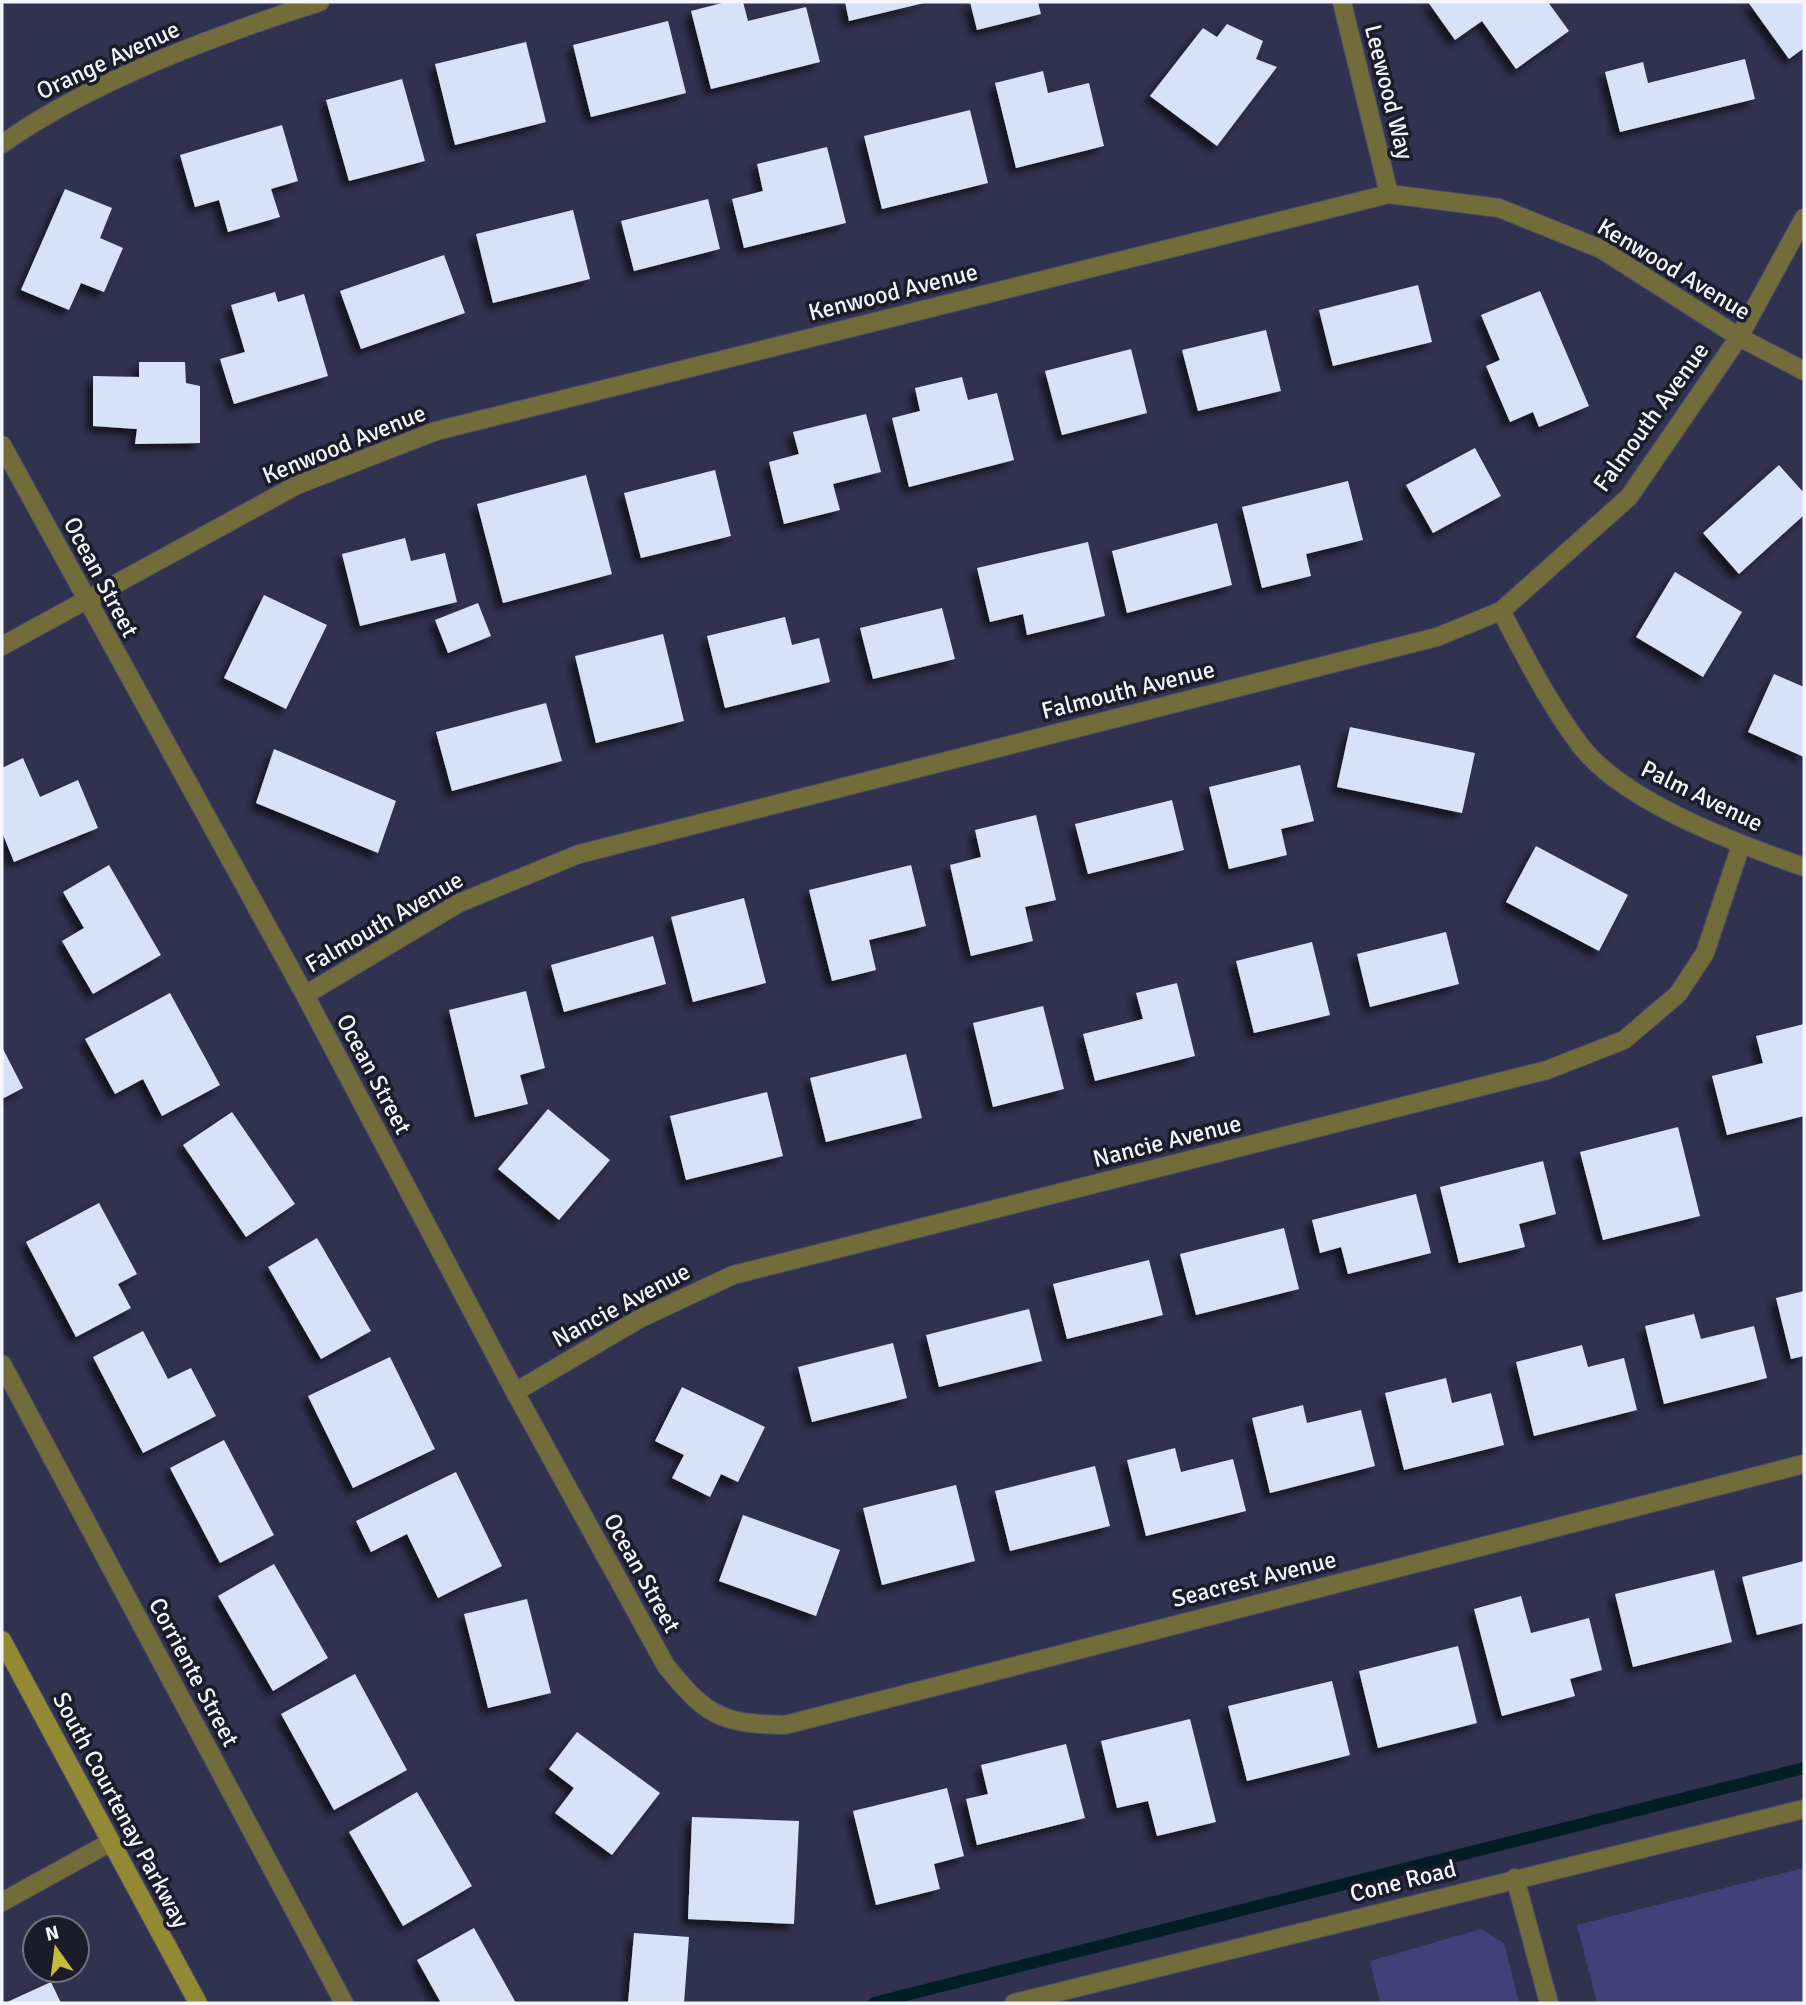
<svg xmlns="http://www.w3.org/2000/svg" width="1806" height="2005" font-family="Signika,sans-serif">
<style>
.green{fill:#434079}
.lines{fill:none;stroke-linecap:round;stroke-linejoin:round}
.stream{stroke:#011d26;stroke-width:12}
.building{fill:#d7e2f8;filter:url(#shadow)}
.minor-casing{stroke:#4c4c68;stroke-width:20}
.tertiary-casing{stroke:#4c4c68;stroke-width:20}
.secondary-casing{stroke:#4c4c68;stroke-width:20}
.minor{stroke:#716c3a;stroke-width:18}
.tertiary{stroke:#716c3a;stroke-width:18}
.secondary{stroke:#928934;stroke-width:18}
.labels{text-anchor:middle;stroke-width:7;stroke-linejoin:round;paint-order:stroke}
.street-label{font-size:24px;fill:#f3f4fc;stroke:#1b1b29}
</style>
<defs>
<filter id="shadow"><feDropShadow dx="-6" dy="6" stdDeviation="3.5" flood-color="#0009"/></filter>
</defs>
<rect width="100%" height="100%" fill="#313150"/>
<path class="green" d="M 1804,1868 L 1804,2003 L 1597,2003 L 1577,1925 Z
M 1481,1929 L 1504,1943 L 1519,2003 L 1380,2003 L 1370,1961 Z"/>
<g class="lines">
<path class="stream" d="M 874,2003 L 1804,1768"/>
</g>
<path class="building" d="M 726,2 L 743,2 L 748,21 L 806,7 L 820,62 L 711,89 L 691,11 Z
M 845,2 L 924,2 L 924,3 L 849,21 Z
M 970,2 L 1038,2 L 1041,14 L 977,30 Z
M 1428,2 L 1548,2 L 1569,31 L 1516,69 L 1482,21 L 1455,40 Z
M 1748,2 L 1804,2 L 1804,48 L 1789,59 Z
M 668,21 L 686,93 L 591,117 L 573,45 Z
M 1227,24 L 1263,41 L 1256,59 L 1277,67 L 1217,146 L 1150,96 L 1203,28 L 1217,37 Z
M 526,42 L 546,122 L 455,145 L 435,64 Z
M 1745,59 L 1755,99 L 1620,132 L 1605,72 L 1643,62 L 1648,83 Z
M 1043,71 L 1048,93 L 1089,83 L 1104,146 L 1016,168 L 995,83 Z
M 402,79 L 425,161 L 349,181 L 326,100 Z
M 970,110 L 988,183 L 882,209 L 864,136 Z
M 282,125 L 298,181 L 271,189 L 280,217 L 228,232 L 219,200 L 195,207 L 180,155 Z
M 827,147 L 846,223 L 744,248 L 732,199 L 763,191 L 757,164 Z
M 65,189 L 112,208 L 100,238 L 123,248 L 104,292 L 81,283 L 69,310 L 21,290 Z
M 708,199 L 720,249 L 634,271 L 621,221 Z
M 573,210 L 590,279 L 493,303 L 476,234 Z
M 444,255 L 465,313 L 361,349 L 340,291 Z
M 1418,285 L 1432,342 L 1333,366 L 1319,310 Z
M 1540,291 L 1589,406 L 1539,427 L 1533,412 L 1510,422 L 1486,366 L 1500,360 L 1481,315 Z
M 275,292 L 278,302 L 304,294 L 328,376 L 234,404 L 220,359 L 245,352 L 231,305 Z
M 1266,330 L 1281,391 L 1198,411 L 1182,350 Z
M 1131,349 L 1147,413 L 1062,435 L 1045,371 Z
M 139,362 L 185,362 L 186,383 L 200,386 L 200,443 L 135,444 L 137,429 L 93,426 L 93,376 L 139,377 Z
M 962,377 L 968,400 L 997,393 L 1014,460 L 909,487 L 892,418 L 920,411 L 915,388 Z
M 866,414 L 881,472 L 833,484 L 840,510 L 784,524 L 769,462 L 799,454 L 793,432 Z
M 1475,448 L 1501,496 L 1433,533 L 1406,485 Z
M 1779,465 L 1804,493 L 1804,515 L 1739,574 L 1703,533 Z
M 715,470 L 731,536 L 641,558 L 624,493 Z
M 586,475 L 612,574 L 503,603 L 477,504 Z
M 1348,481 L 1363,540 L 1306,554 L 1311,576 L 1262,588 L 1242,507 Z
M 1217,523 L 1232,585 L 1127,613 L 1112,551 Z
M 405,538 L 411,561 L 445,553 L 457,602 L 360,626 L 342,554 Z
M 1088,542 L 1105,616 L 1027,635 L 1023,614 L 990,622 L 977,568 Z
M 1675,572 L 1742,612 L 1703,677 L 1636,637 Z
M 264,595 L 327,625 L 286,709 L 224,678 Z
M 478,603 L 491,636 L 448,653 L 435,620 Z
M 942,608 L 955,659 L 873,679 L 860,628 Z
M 785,617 L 792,645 L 819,638 L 830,682 L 725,708 L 707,636 Z
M 663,634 L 684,721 L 596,743 L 575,656 Z
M 1774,674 L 1804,687 L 1804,757 L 1748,732 Z
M 546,703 L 562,761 L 452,791 L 436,732 Z
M 1350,727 L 1475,753 L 1462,813 L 1337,787 Z
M 274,749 L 396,801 L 378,853 L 256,803 Z
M 23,758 L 40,797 L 78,780 L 98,828 L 14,862 L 2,832 L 2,768 Z
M 1300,765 L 1314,821 L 1281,829 L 1287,855 L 1229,869 L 1209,787 Z
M 1172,800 L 1184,850 L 1088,874 L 1075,824 Z
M 1036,815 L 1056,900 L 1025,907 L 1033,941 L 971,956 L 950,865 L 981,857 L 975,830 Z
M 1536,846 L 1628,895 L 1599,951 L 1506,902 Z
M 109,865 L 161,955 L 93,994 L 62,941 L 84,928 L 63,892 Z
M 911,865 L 926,926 L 869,940 L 876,970 L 832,981 L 809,890 Z
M 744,898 L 766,983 L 693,1002 L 671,917 Z
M 1446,932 L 1459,984 L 1370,1007 L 1357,954 Z
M 653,936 L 666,984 L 564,1012 L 551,965 Z
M 1312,942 L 1330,1015 L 1254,1033 L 1236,961 Z
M 1177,983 L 1195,1056 L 1095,1081 L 1083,1034 L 1143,1019 L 1136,993 Z
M 526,991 L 545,1068 L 520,1075 L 528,1104 L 475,1117 L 449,1010 Z
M 170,993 L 220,1085 L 162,1116 L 143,1079 L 115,1094 L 85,1039 Z
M 1043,1006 L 1064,1089 L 993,1107 L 973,1023 Z
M 1804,1024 L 1804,1116 L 1727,1135 L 1712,1076 L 1763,1063 L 1756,1036 Z
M 2,1047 L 23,1088 L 2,1099 Z
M 906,1054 L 922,1118 L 826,1142 L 810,1078 Z
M 767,1092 L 783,1156 L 686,1180 L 670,1116 Z
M 548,1109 L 610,1160 L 559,1220 L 498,1169 Z
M 232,1112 L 295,1204 L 246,1237 L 183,1145 Z
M 1678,1127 L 1700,1216 L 1603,1240 L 1580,1152 Z
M 1543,1161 L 1556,1214 L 1519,1224 L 1525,1247 L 1459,1263 L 1440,1187 Z
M 1416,1194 L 1431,1253 L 1348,1274 L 1341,1247 L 1320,1253 L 1312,1220 Z
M 99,1203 L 137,1274 L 118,1284 L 131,1308 L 76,1337 L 26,1242 Z
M 1284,1228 L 1299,1289 L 1196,1315 L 1180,1254 Z
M 317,1238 L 371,1331 L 321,1359 L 268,1267 Z
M 1149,1260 L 1163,1315 L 1067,1339 L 1053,1284 Z
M 1804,1291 L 1804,1356 L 1791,1359 L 1776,1298 Z
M 1029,1309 L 1042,1361 L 939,1387 L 926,1335 Z
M 1694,1314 L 1701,1339 L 1754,1326 L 1767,1378 L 1664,1404 L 1645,1326 Z
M 143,1331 L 168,1379 L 191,1368 L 216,1416 L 143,1453 L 93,1357 Z
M 893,1343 L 907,1398 L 812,1422 L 798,1367 Z
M 1582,1345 L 1588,1367 L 1624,1358 L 1637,1410 L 1534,1436 L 1516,1362 Z
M 390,1357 L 435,1449 L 353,1488 L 308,1396 Z
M 1446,1378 L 1452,1403 L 1491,1393 L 1504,1445 L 1404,1470 L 1385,1393 Z
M 682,1387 L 765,1427 L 738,1482 L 721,1474 L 710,1497 L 672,1478 L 684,1455 L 655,1441 Z
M 1303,1405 L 1307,1423 L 1361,1410 L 1375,1466 L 1270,1493 L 1252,1418 Z
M 224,1440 L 274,1535 L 220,1563 L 170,1468 Z
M 1175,1448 L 1181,1472 L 1233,1459 L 1246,1511 L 1146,1536 L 1127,1460 Z
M 1095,1466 L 1110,1526 L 1010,1551 L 995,1491 Z
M 456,1472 L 502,1566 L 438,1598 L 407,1534 L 371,1552 L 356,1521 Z
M 956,1485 L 975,1561 L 882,1585 L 863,1508 Z
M 743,1515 L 840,1550 L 816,1616 L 719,1581 Z
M 1804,1561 L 1804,1623 L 1757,1635 L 1742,1577 Z
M 274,1564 L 328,1658 L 273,1691 L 218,1596 Z
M 1714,1570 L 1732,1642 L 1633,1667 L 1615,1594 Z
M 1521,1596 L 1531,1633 L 1589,1618 L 1602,1670 L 1570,1679 L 1575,1696 L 1502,1716 L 1474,1609 Z
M 527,1599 L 551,1693 L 488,1708 L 464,1614 Z
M 1458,1646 L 1477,1723 L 1378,1748 L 1359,1671 Z
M 355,1674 L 407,1770 L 334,1810 L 281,1714 Z
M 1332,1681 L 1350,1755 L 1247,1781 L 1228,1706 Z
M 1190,1719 L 1216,1822 L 1157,1836 L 1148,1801 L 1117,1808 L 1101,1741 Z
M 577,1732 L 660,1793 L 612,1855 L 555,1813 L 574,1788 L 549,1769 Z
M 1066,1744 L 1085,1818 L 977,1845 L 966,1799 L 988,1794 L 981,1765 Z
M 947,1788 L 964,1856 L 934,1864 L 940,1889 L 876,1905 L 853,1811 Z
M 417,1792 L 472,1886 L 403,1926 L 349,1832 Z
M 692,1817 L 799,1821 L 794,1924 L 688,1919 Z
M 474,1928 L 516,2003 L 441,2003 L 417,1960 Z
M 634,1933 L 689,1937 L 684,2003 L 628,2003 Z
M 51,1982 L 61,2003 L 5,2003 Z"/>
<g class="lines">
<g class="minor-casing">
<path id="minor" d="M 1342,2 L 1389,194
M 2,144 C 91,81 216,35 320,2
M 2,445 L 305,995 L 515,1392 L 666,1666 C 706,1715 720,1724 785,1725 L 1804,1464
M 1501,611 C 1525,656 1549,704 1580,745 C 1623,802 1738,844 1804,867
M 2,646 L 297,485 L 436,431 L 1389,194 L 1499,208 L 1601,249 L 1739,337 L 1804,371
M 305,995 L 459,903 L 579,854 L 1437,637 L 1501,611 L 1629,497 L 1739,337 L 1804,218
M 2,1364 L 344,2003
M 515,1392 L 641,1318 L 733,1275 L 1547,1070 L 1624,1040 L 1678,994 L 1705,953 L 1741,845
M 1515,1878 L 1549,2003
M 2,1902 L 109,1843"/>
</g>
<g class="tertiary-casing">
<path id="tertiary" d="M 1014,2003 L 1804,1809"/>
</g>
<g class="secondary-casing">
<path id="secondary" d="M 2,1640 L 198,2003"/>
</g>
<use href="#minor" class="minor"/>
<use href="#tertiary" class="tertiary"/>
<use href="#secondary" class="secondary"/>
</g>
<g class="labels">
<g class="street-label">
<text transform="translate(108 60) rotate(-25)" y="8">Orange Avenue</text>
<text transform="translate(1389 92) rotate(76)" y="8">Leewood Way</text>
<text transform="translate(1674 269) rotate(31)" y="8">Kenwood Avenue</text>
<text transform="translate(893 292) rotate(-14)" y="8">Kenwood Avenue</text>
<text transform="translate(1651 417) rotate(-54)" y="8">Falmouth Avenue</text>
<text transform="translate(344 444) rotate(-22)" y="8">Kenwood Avenue</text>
<text transform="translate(101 577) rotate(62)" y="8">Ocean Street</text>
<text transform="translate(1128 690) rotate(-14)" y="8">Falmouth Avenue</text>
<text transform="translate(1702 796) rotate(26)" y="8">Palm Avenue</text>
<text transform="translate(384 922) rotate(-30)" y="8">Falmouth Avenue</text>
<text transform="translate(374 1074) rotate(62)" y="8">Ocean Street</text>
<text transform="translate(1167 1141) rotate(-14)" y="8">Nancie Avenue</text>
<text transform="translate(621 1305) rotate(-28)" y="8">Nancie Avenue</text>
<text transform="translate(642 1573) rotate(61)" y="8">Ocean Street</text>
<text transform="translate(1254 1579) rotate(-14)" y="8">Seacrest Avenue</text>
<text transform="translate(194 1672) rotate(62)" y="8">Corriente Street</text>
<text transform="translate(121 1810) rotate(62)" y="8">South Courtenay Parkway</text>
<text transform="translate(1403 1881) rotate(-14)" y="8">Cone Road</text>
</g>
</g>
<rect width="1806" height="2005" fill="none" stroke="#f3f4fc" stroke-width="7"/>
<g transform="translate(56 1949) rotate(346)"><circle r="33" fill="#1b1b29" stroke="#71727d" stroke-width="2"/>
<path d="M0-5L12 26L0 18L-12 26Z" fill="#c8bb3b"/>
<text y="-10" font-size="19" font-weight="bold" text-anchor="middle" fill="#f3f4fc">N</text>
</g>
</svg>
